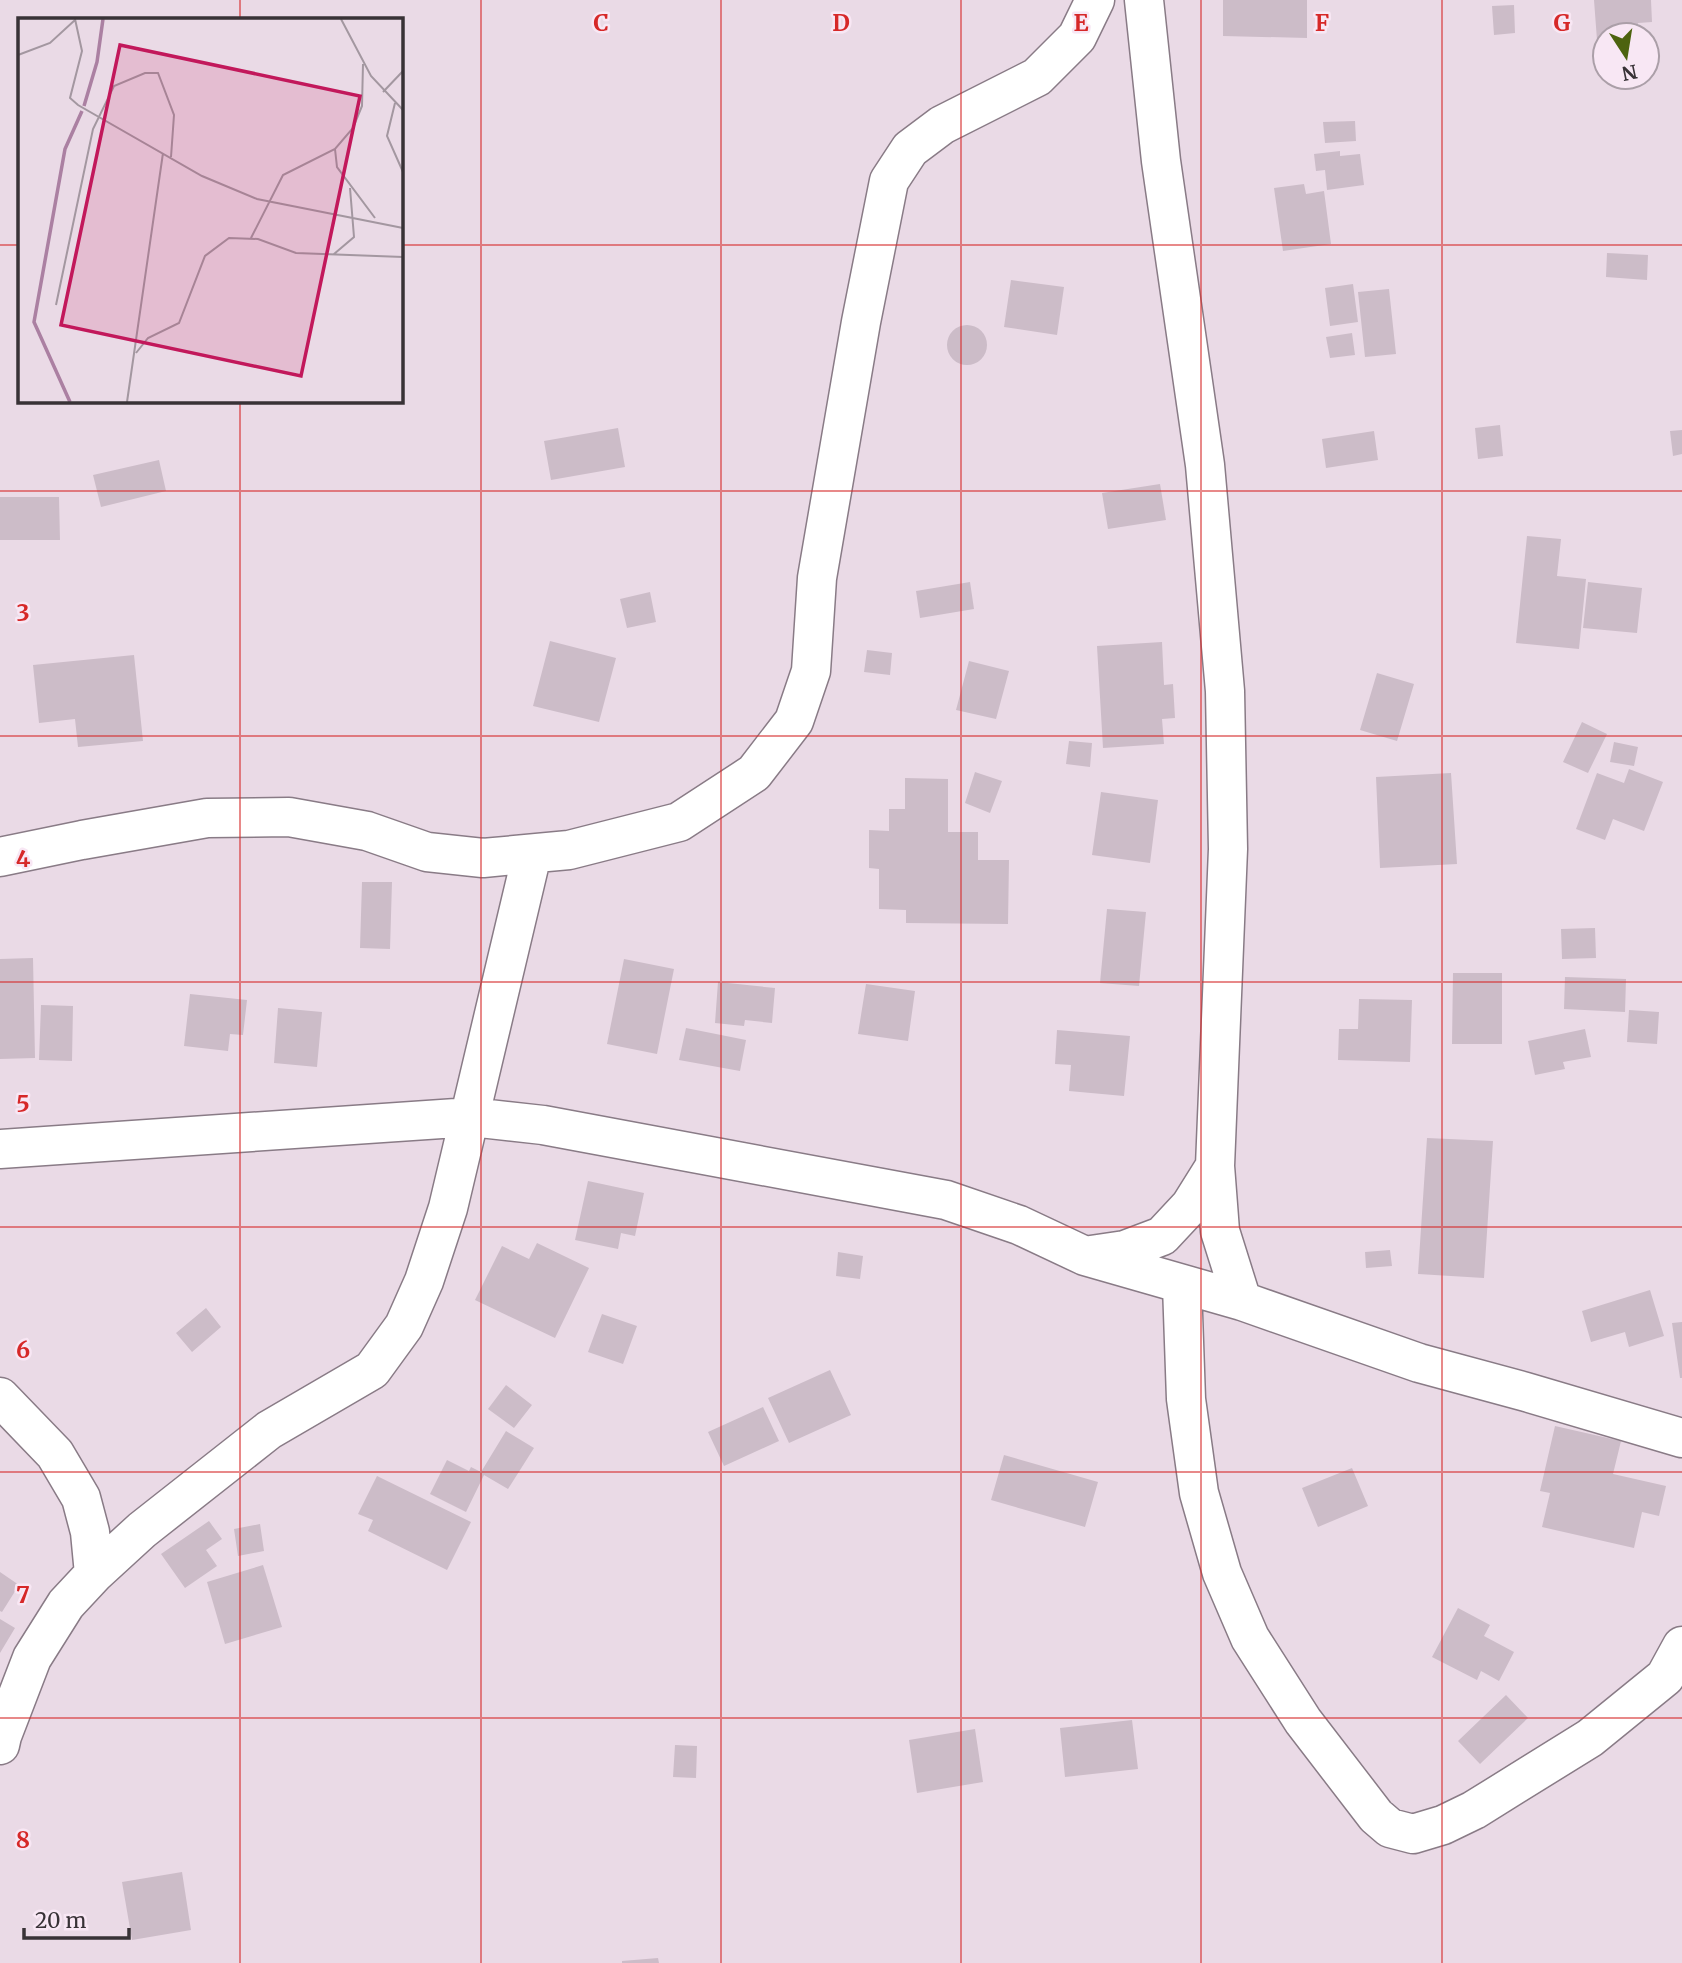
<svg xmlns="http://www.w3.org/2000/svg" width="1682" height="1963" font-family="Merriweather,serif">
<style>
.building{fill:#ccbcc8}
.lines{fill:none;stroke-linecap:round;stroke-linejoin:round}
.minor-casing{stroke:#897b86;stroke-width:41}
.minor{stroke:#fff;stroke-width:38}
.grid{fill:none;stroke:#d62828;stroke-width:2;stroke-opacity:0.55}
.inset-river{fill:none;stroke:#ab80a2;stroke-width:3.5}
.inset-road{fill:none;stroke:#a397a0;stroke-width:2}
.view{fill:#c2185b;fill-opacity:0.15;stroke:#c2185b;stroke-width:3.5}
.inset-edge{fill:none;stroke:#383236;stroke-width:3.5}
.grid-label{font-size:23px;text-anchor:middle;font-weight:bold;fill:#d62828;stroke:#f8e7f4;stroke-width:5;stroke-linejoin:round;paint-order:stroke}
</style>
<rect width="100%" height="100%" fill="#eadae6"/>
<path class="building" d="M 1223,0 L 1307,0 L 1307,38 L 1223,36 Z
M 1594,0 L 1651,0 L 1652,22 L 1638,23 L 1638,35 L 1605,35 L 1605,39 L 1597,40 Z
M 1514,5 L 1515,33 L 1494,35 L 1492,6 Z
M 1355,121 L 1356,141 L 1325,143 L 1323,122 Z
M 1340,151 L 1340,156 L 1360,154 L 1364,185 L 1327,190 L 1325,170 L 1316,171 L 1314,154 Z
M 1304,184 L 1306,194 L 1324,191 L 1331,244 L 1283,251 L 1274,188 Z
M 1607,253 L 1648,255 L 1647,280 L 1606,277 Z
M 1011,280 L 1064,287 L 1057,335 L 1004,327 Z
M 1353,284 L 1358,322 L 1330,326 L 1325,288 Z
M 1389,289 L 1396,354 L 1365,357 L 1358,292 Z
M947 345a20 20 0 1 1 40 0a20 20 0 1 1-40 0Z
M 1352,333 L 1355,355 L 1330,358 L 1326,337 Z
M 1500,425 L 1503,456 L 1478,459 L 1475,428 Z
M 618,428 L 625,467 L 551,480 L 544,441 Z
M 1682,430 L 1682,454 L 1673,456 L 1670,431 Z
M 1374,431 L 1378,460 L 1326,468 L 1322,439 Z
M 159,460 L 166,491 L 101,507 L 93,475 Z
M 1160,484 L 1166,520 L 1108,529 L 1102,493 Z
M 0,497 L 59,497 L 60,540 L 0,540 Z
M 1527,536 L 1561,539 L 1557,576 L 1586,579 L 1579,649 L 1516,643 Z
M 970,582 L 974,609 L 920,618 L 916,591 Z
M 1588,582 L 1642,588 L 1637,633 L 1583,628 Z
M 650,592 L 656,622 L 627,628 L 620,599 Z
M 550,641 L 616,658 L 599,722 L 533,706 Z
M 1162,642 L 1164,685 L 1173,684 L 1175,718 L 1162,719 L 1164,744 L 1103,748 L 1097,646 Z
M 867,650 L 892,653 L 890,675 L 864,672 Z
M 134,655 L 143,741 L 78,747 L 75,719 L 39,723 L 33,665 Z
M 969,661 L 1009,671 L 996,719 L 956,710 Z
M 1377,673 L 1414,684 L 1397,741 L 1360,730 Z
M 1582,722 L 1607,734 L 1588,773 L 1563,762 Z
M 1069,741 L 1092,743 L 1090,767 L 1066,764 Z
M 1614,742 L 1638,747 L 1634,766 L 1610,762 Z
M 1629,769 L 1663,782 L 1644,831 L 1613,819 L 1605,840 L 1576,829 L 1597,773 L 1624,783 Z
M 975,772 L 1002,781 L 990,813 L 965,803 Z
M 1451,773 L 1457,864 L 1380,868 L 1376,777 Z
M 905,778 L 948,779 L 948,832 L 978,832 L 978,860 L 1009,860 L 1008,924 L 906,923 L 906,910 L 879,909 L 879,869 L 869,868 L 869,830 L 889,831 L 889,809 L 905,809 Z
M 1101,792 L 1158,800 L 1150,863 L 1092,855 Z
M 362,882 L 392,882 L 390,949 L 360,948 Z
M 1107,909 L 1146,912 L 1139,986 L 1100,983 Z
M 1595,928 L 1596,958 L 1562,959 L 1561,929 Z
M 33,958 L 35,1058 L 0,1059 L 0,959 Z
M 624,959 L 674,969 L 657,1054 L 607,1044 Z
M 1453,973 L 1502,973 L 1502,1044 L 1452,1044 Z
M 1565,977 L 1626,979 L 1625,1012 L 1564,1009 Z
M 718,982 L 775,988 L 772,1023 L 745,1020 L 744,1026 L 715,1023 Z
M 866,984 L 915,991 L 908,1041 L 858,1034 Z
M 190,994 L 247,1000 L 243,1035 L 230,1034 L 228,1051 L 184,1046 Z
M 1359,999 L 1412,1000 L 1410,1062 L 1338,1060 L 1339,1029 L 1358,1029 Z
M 41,1005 L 73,1006 L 72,1061 L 39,1060 Z
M 278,1008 L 322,1012 L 317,1067 L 274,1063 Z
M 1629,1010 L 1659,1012 L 1657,1044 L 1627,1042 Z
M 686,1028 L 746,1040 L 740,1071 L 679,1060 Z
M 1585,1029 L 1591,1057 L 1563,1062 L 1565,1069 L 1535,1075 L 1528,1041 Z
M 1057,1030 L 1130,1036 L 1124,1096 L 1069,1091 L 1071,1065 L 1055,1064 Z
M 1427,1138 L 1493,1141 L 1484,1278 L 1418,1274 Z
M 588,1181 L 644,1193 L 635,1236 L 621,1233 L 618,1249 L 575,1240 Z
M 537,1243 L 589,1268 L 555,1338 L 475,1300 L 502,1246 L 529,1259 Z
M 1390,1250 L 1392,1266 L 1366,1268 L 1365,1252 Z
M 838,1252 L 863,1256 L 860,1279 L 836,1276 Z
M 1650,1290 L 1664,1336 L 1629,1347 L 1625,1332 L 1591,1342 L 1582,1311 Z
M 206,1308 L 221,1327 L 192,1352 L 176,1333 Z
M 602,1314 L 637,1326 L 623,1364 L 588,1352 Z
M 1682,1322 L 1682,1378 L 1680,1378 L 1672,1323 Z
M 830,1370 L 851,1415 L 789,1443 L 768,1398 Z
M 506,1385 L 532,1405 L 514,1428 L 488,1409 Z
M 763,1407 L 779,1441 L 724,1466 L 708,1432 Z
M 1555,1426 L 1621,1441 L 1613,1474 L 1666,1486 L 1659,1516 L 1642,1512 L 1634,1548 L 1542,1527 L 1550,1493 L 1540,1491 Z
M 506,1431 L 534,1448 L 508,1489 L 484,1475 L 466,1512 L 430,1494 L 447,1460 L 469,1471 L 471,1467 L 481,1472 Z
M 1004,1455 L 1098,1482 L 1085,1527 L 991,1500 Z
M 1352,1468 L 1368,1506 L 1318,1527 L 1302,1488 Z
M 377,1476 L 471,1522 L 447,1570 L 368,1531 L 373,1520 L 358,1514 Z
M 209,1521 L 222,1539 L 206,1550 L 217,1566 L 185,1588 L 161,1554 Z
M 260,1524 L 264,1551 L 238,1556 L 234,1529 Z
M 263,1565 L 282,1627 L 225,1644 L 207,1582 Z
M 0,1572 L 19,1585 L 2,1612 L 0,1611 Z
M 1458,1608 L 1490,1625 L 1484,1636 L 1514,1652 L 1499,1681 L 1481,1671 L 1477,1680 L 1432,1657 Z
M 0,1619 L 15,1628 L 0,1653 Z
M 1506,1695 L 1528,1718 L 1480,1764 L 1458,1741 Z
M 1132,1720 L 1138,1769 L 1065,1777 L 1060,1728 Z
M 975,1729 L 983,1782 L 917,1793 L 909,1740 Z
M 675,1745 L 697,1746 L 696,1778 L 673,1777 Z
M 182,1872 L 191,1930 L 132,1940 L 122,1882 Z
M 658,1958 L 659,1963 L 622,1963 L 622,1961 Z"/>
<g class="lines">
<g class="minor-casing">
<path id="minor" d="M 1144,0 L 1161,161 L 1205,465 L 1225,691 L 1228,849 L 1215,1166 L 1220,1231 L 1242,1301
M 0,857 L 82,840 L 207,818 L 289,817 L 367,831 L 427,852 L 483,858 L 569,850 L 679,822 L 754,773 L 794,721 L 811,671 L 817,578 L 861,322 L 889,181 L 910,149 L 942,125 L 1037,77 L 1077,37 L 1095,0
M 0,1149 L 471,1117 L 543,1125 L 946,1200 L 1019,1225 L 1085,1256 L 1242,1301 L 1419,1363 L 1526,1392 L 1682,1438
M 1091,1255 L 1125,1250 L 1162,1236 L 1190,1206 L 1215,1166
M 1182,1285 L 1186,1399 L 1199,1493 L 1222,1573 L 1250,1638 L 1303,1721 L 1376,1816 L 1390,1828 L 1413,1834 L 1443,1825 L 1474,1810 L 1590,1738 L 1665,1677 L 1682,1646
M 0,1397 L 55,1454 L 81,1498 L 90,1532 L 94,1574
M 0,1745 L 2,1736 L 32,1658 L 66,1604 L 94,1574 L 142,1530 L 269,1430 L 372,1370 L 404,1326 L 424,1281 L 448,1208 L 532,854"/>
</g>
<use href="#minor" class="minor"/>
</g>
<path class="grid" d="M 240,0 L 240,19M 481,0 L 481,1963M 721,0 L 721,1963M 961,0 L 961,1963M 1201,0 L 1201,1963M 1442,0 L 1442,1963M 0,245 L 19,245M 401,245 L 1682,245M 240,401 L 240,1963M 0,491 L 1682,491M 0,736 L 1682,736M 0,982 L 1682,982M 0,1227 L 1682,1227M 0,1472 L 1682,1472M 0,1718 L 1682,1718"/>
<g transform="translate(18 18)">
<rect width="385" height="385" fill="#eadae6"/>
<path class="inset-river" d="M 66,88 L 79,44 L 85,1M 52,384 L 16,304 L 47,131 L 64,93"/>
<path class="inset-road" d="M 57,1 L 64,33 L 52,80 L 60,87 L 184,158 L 239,181 L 385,210M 323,1 L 353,58 L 385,92M 0,37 L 32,25 L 57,2M 365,74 L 385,53M 377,85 L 369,118 L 385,154M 317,131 L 319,149 L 357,200M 233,220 L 265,157 L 317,131 L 335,110 L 344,88 L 345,46M 316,236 L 336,219 L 332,170M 38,287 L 75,111 L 96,68 L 127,55 L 140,55 L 156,97 L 153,139M 118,335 L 130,320 L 161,305 L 187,238 L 211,220 L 240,221 L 278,235 L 385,239M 109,384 L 145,135"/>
<path class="view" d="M 102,27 L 342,78 L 283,358 L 43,307 Z"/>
<rect width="385" height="385" class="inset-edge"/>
</g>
<g class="grid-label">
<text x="601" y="31">C</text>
<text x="841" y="31">D</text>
<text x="1081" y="31">E</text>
<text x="1322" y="31">F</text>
<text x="1562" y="31">G</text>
<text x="23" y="621">3</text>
<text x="23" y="867">4</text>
<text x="23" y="1112">5</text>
<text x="23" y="1358">6</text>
<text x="23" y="1603">7</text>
<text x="23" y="1848">8</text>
</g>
<g transform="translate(1626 56) rotate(168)"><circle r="33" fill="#f8e7f4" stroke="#ab9fa8" stroke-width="2"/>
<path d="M0-5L12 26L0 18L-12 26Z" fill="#4d630f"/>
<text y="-10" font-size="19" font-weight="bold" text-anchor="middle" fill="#383236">N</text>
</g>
<path d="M24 1928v10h105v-10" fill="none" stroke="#383236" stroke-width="3.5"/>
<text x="35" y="1928" font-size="21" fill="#383236" stroke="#f8e7f4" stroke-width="5" paint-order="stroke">20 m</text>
</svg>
